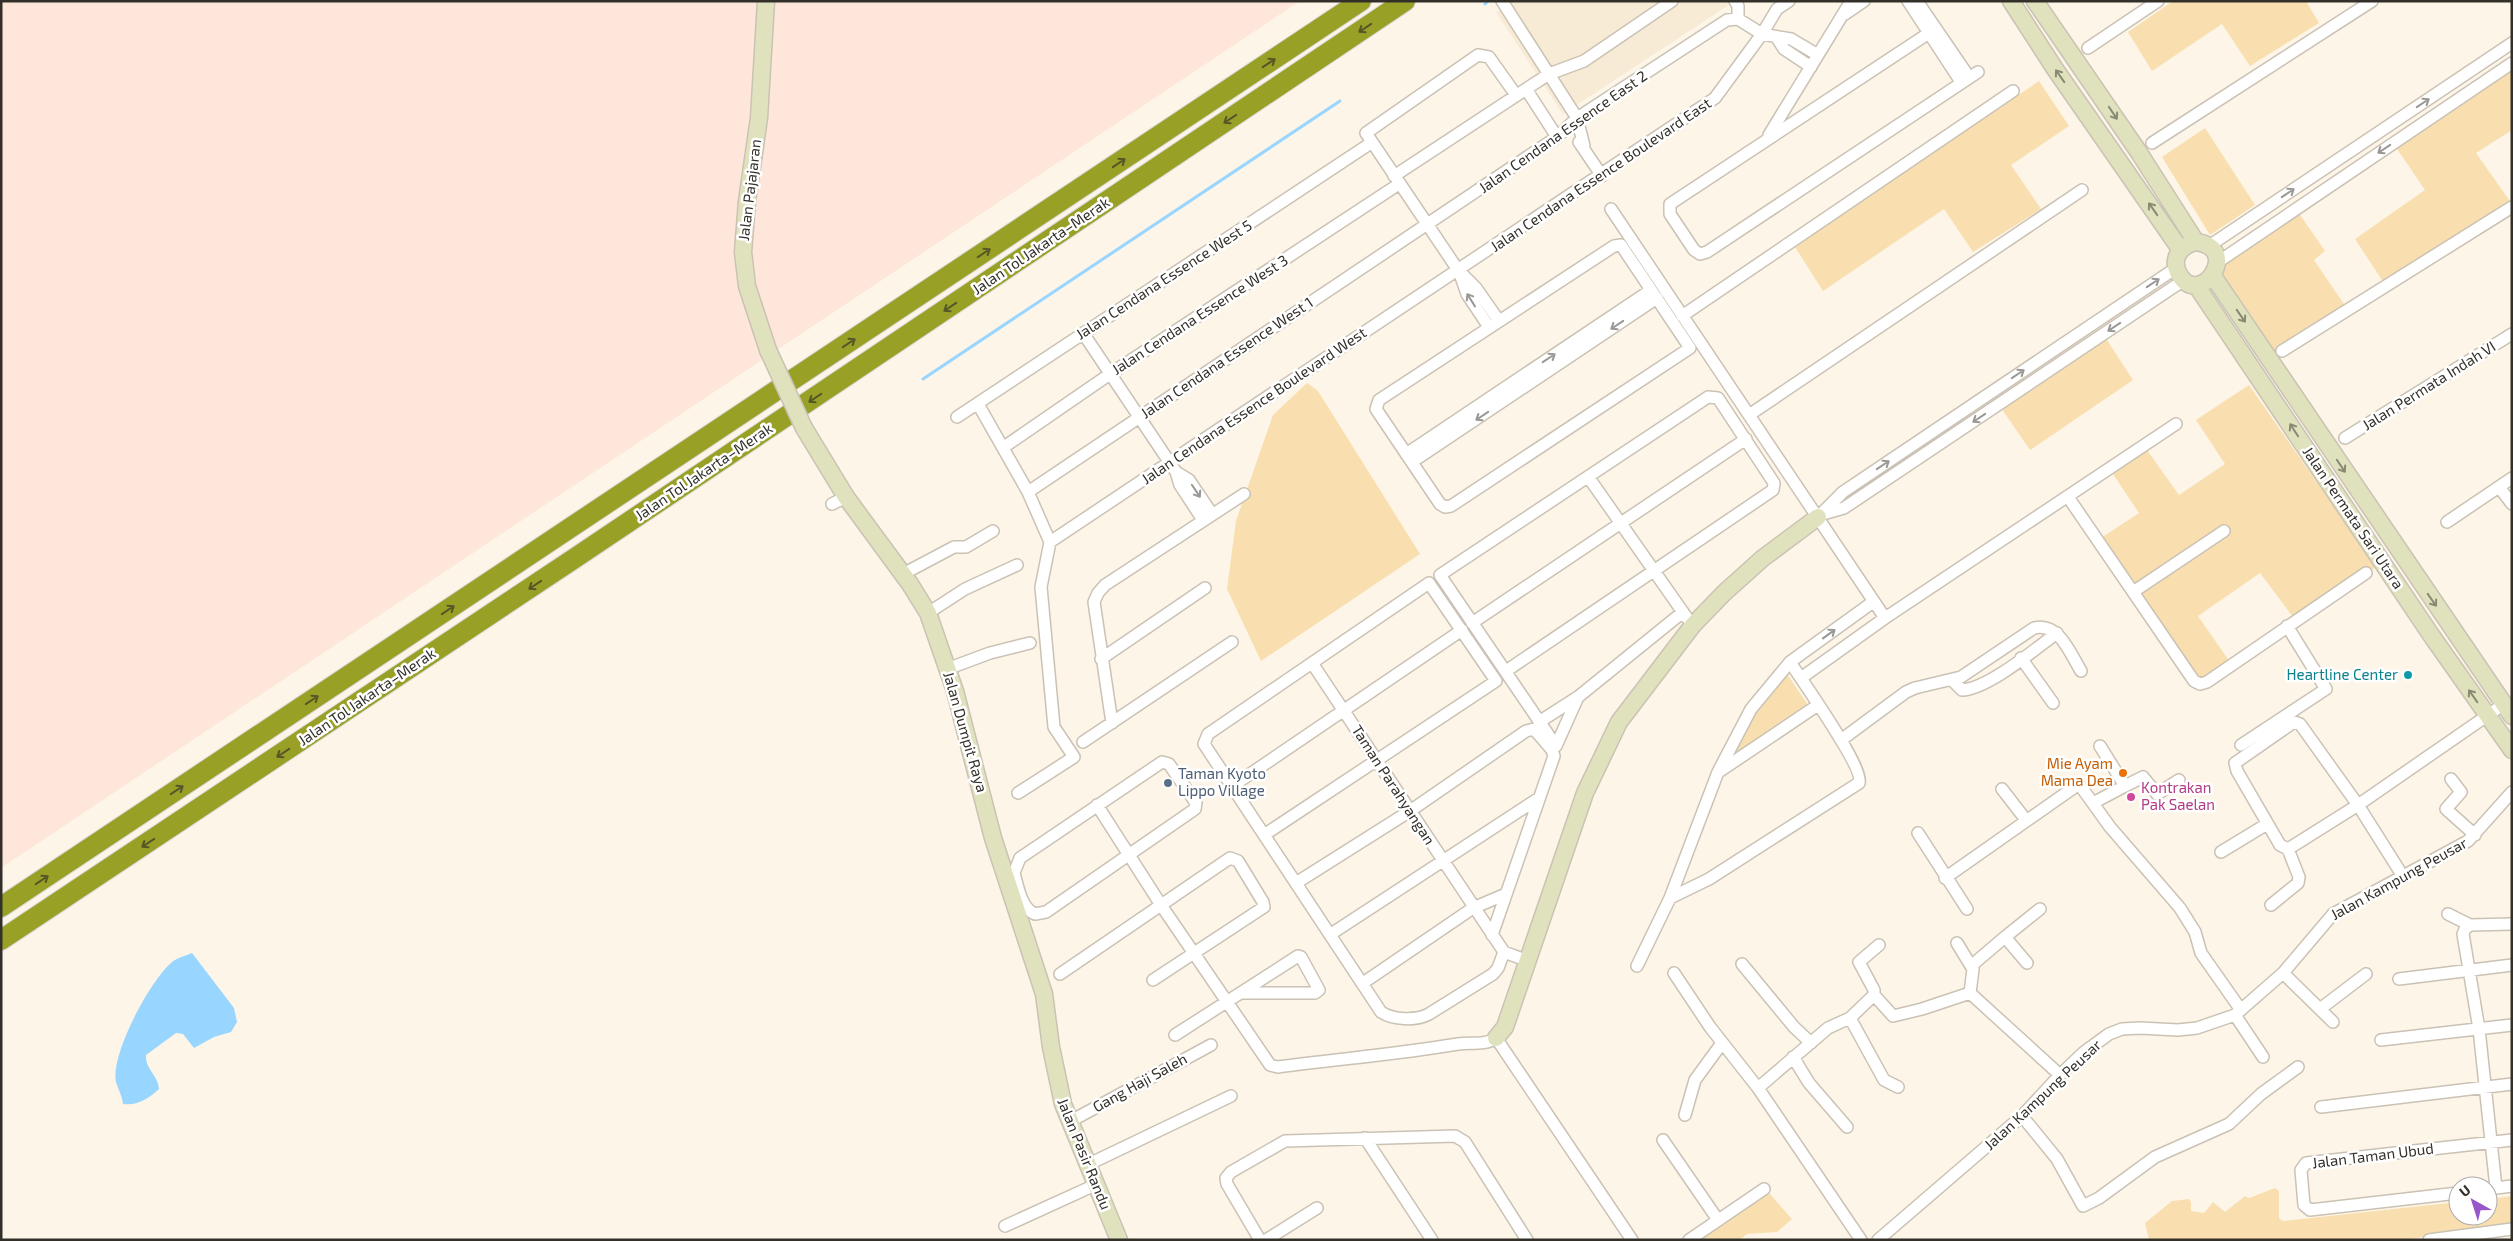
<svg xmlns="http://www.w3.org/2000/svg" width="2513" height="1241" font-family="'Exo 2',sans-serif">
<style>
.built{fill:#f7ebd6}
.industrial{fill:#fee7da}
.green{fill:#f9dfaf}
.water{fill:#98d5ff}
.lines{fill:none;stroke-linecap:round;stroke-linejoin:round}
.stream{stroke:#98d5ff;stroke-width:3}
.street-casing{stroke:#cac2b4;stroke-width:14}
.secondary-casing{stroke:#cac2b4;stroke-width:19}
.highway-casing{stroke:#dadad9;stroke-width:22}
.street{stroke:#fff;stroke-width:11}
.secondary{stroke:#e0e2be;stroke-width:16}
.highway{stroke:#98a025;stroke-width:20}
.secondary-bridge-casing{stroke:#cac2b4;stroke-width:19;stroke-linecap:butt}
.secondary-bridge{stroke:#e0e2be;stroke-width:16}
.oneway{stroke:#565728}
.oneway2{stroke:#8a8974}
.oneway3{stroke:#999894}
.culture-dot{fill:#0f9aa8;stroke:#fff;stroke-width:2}
.food-dot{fill:#e8710a;stroke:#fff;stroke-width:2}
.service-dot{fill:#5c6f8a;stroke:#fff;stroke-width:2}
.hotel-dot{fill:#d1479c;stroke:#fff;stroke-width:2}
.labels{text-anchor:middle;stroke-width:5;stroke-linejoin:round;paint-order:stroke}
.street-label{font-size:15px;fill:#33302a;stroke:#fff}
.culture-label{font-size:15px;fill:#0d838f;stroke:#fff;text-anchor:end}
.food-label{font-size:15px;fill:#c56008;stroke:#fff;text-anchor:end}
.service-label{font-size:15px;fill:#4e5e75;stroke:#fff;text-anchor:start}
.hotel-label{font-size:15px;fill:#b23c85;stroke:#fff;text-anchor:start}
</style>
<rect width="100%" height="100%" fill="#fdf5e7"/>
<path class="built" d="M 1512,1 L 1735,1 L 1563,114 L 1496,12 Z"/>
<path class="industrial" d="M 1,1 L 1300,1 L 1,868 Z"/>
<path class="green" d="M 2173,1 L 2306,1 L 2319,23 L 2250,66 L 2222,24 L 2152,71 L 2128,32 Z
M 2512,63 L 2512,130 L 2476,153 L 2512,204 L 2386,286 L 2355,239 L 2425,190 L 2393,143 Z
M 2039,81 L 2069,126 L 2011,165 L 2041,209 L 1973,252 L 1944,209 L 1823,291 L 1795,247 Z
M 2205,128 L 2255,205 L 2210,235 L 2162,157 Z
M 2296,209 L 2325,251 L 2314,260 L 2348,310 L 2270,358 L 2213,276 L 2218,262 Z
M 2103,334 L 2133,380 L 2030,450 L 1999,405 Z
M 1307,383 L 1318,391 L 1420,554 L 1261,661 L 1227,589 L 1236,521 L 1273,415 Z
M 2249,385 L 2376,567 L 2296,621 L 2260,573 L 2198,616 L 2232,665 L 2200,684 L 2098,540 L 2139,513 L 2113,474 L 2147,450 L 2179,495 L 2225,464 L 2196,420 Z
M 1787,674 L 1808,705 L 1732,759 L 1731,754 L 1759,704 Z
M 2275,1188 L 2279,1191 L 2279,1218 L 2283,1221 L 2458,1202 L 2458,1216 L 2488,1216 L 2488,1199 L 2512,1196 L 2512,1226 L 2401,1240 L 2149,1240 L 2145,1223 L 2172,1201 L 2189,1199 L 2191,1202 L 2191,1211 L 2204,1213 L 2213,1202 L 2225,1212 L 2245,1196 L 2249,1198 Z
M 1769,1193 L 1792,1219 L 1777,1232 L 1747,1234 L 1739,1240 L 1700,1240 Z"/>
<path class="water" d="M 192,953 L 234,1008 L 237,1022 L 231,1032 L 214,1037 L 194,1048 L 183,1034 L 176,1033 L 146,1055 C 145,1069 158,1075 159,1089 C 148,1099 137,1106 123,1104 C 122,1095 118,1089 116,1082 C 110,1055 150,981 171,963 C 176,958 185,956 192,953 Z"/>
<g class="lines">
<path class="stream" d="M 1485,4 L 1488,1
M 923,379 L 1340,101"/>
<g class="street-casing">
<path id="street" d="M 1502,1 L 1577,118 L 1584,146
M 1735,1 L 1738,6 L 1738,19
M 1908,1 L 1961,82
M 1917,1 L 1969,77
M 1845,14 L 1864,1
M 1929,33 L 1670,204 L 1670,214 L 1694,250 L 1700,254 L 1707,252 L 1978,72
M 1777,38 L 1784,49 L 1811,67
M 2088,48 L 2158,1
M 1526,89 L 1557,137
M 1769,135 L 1851,1
M 1579,142 L 1602,176
M 2152,143 L 2372,1
M 1394,176 L 1549,74 L 1584,61 L 1672,1
M 1611,209 L 1885,618
M 1621,245 L 1690,348 L 1451,506 L 1445,507 L 1440,504 L 1376,409 L 1379,400 L 1614,246 Z
M 2209,246 L 2512,43
M 2218,262 L 2512,63
M 1460,274 L 1467,294 L 1489,327
M 1682,316 L 2013,91
M 1499,321 L 1476,288 L 1458,270 L 1366,133 L 1478,55 L 1489,57 L 1516,95
M 1083,333 L 1176,472 L 1180,485 L 1203,520
M 2282,351 L 2512,207
M 978,404 L 1028,492 L 1050,542 L 1041,587 L 1054,727 L 1074,757 L 1018,793
M 1749,415 L 2082,190
M 957,417 L 1371,143
M 2345,438 L 2512,334
M 1004,447 L 1110,374 L 1399,184
M 1406,454 L 1651,290
M 1412,462 L 1657,298
M 1176,472 L 1189,480 L 1212,514
M 1589,478 L 1687,618
M 2499,487 L 2512,504
M 1028,492 L 1557,137 L 1577,118 L 1727,20 L 1738,19 L 1762,34 L 1791,39 L 1818,55
M 2068,497 L 2194,681 L 2200,684 L 2207,682 L 2366,573
M 832,504 L 846,497
M 1823,514 L 1844,508 L 2184,280
M 1818,517 L 1843,492 L 2176,268
M 2447,522 L 2512,478
M 1050,542 L 1715,98 L 1762,34 L 1777,9 L 1789,1
M 903,574 L 954,547 L 966,547 L 993,531
M 2133,592 L 2224,531
M 928,613 L 965,589 L 1017,565
M 1472,623 L 1746,439
M 2021,658 L 2053,703
M 1101,659 L 1205,588
M 1312,663 L 1504,952 L 1528,961
M 947,669 L 990,653 L 1030,643
M 1506,671 L 1773,490 L 1774,483 L 1718,398 L 1708,397 L 1440,575 L 1556,746 L 1578,697
M 1801,678 L 1885,618 L 2176,424
M 1952,680 L 1962,690 C 1988,689 2035,649 2057,633
M 1539,722 L 1578,697 L 1683,612
M 1112,723 L 1094,602 L 1098,593 L 1105,585 L 1244,494
M 1841,740 L 1906,692 L 1915,688 L 1961,677 L 2034,628 C 2059,622 2070,653 2081,671
M 1083,742 L 1232,642
M 2241,745 L 2326,689 L 2287,626
M 2100,746 L 2125,786 L 2143,777 L 2157,794 L 2179,780
M 1162,762 L 1169,764 L 1196,803 L 1195,809 L 1046,912 L 1035,914 C 1021,908 1018,887 1014,873 L 1020,858 Z
M 1720,771 L 1818,705
M 2451,779 L 2461,792 L 2446,809 L 2475,835
M 1231,787 L 1462,630
M 2002,789 L 2026,820
M 2093,803 L 2125,786
M 1097,805 L 1161,905 L 1270,1065 L 1278,1067 C 1338,1059 1399,1054 1458,1044 C 1471,1042 1484,1046 1496,1038 L 1632,1240
M 1918,833 L 1967,909
M 1264,835 L 1496,681 L 1429,583 L 1208,734 L 1204,744 L 1381,1012 C 1393,1020 1416,1021 1429,1014 L 1493,974 L 1498,968 L 1504,952
M 2221,852 L 2267,824
M 2399,870 L 2358,805 L 2300,724 L 2294,722 L 2235,763 L 2237,771 L 2280,845 L 2288,849 L 2358,805 L 2504,704
M 1945,878 L 2079,784 L 2110,827 L 2180,908 L 2195,932 L 2201,953 L 2241,1010
M 1296,883 L 1410,811 L 1526,731 L 1534,729 L 1552,750 L 1554,756 L 1492,935
M 1670,898 L 1709,879 L 1859,783 C 1865,769 1801,679 1790,662
M 2271,905 L 2298,883 L 2299,877 L 2288,849
M 2448,914 L 2470,925
M 1331,934 L 1539,798
M 2005,937 L 2040,909
M 1957,943 L 1971,966
M 2027,963 L 2005,937 L 1971,966 L 1973,969 L 1970,993 L 2060,1075
M 1742,964 L 1794,1027 L 1811,1043
M 1637,966 L 1670,898 L 1718,772 L 1751,709 L 1790,662 L 1873,602
M 1674,973 L 1710,1027 L 1758,1088 L 1861,1240
M 2283,973 L 2333,1022
M 1060,974 L 1227,860 L 1230,858 L 1238,861 L 1263,902 L 1264,907 L 1153,980
M 2399,979 L 2512,965
M 1363,983 L 1473,908 L 1506,894
M 1874,995 L 1893,1016 L 1922,1009 L 1970,993
M 2320,1009 L 2366,974
M 2235,1015 L 2263,1057
M 1850,1018 L 1884,1080 L 1898,1087
M 1175,1035 L 1298,956 L 1301,957 L 1319,990 L 1315,993 L 1242,993
M 2381,1040 L 2512,1025
M 1793,1057 L 1809,1083 L 1847,1127
M 1758,1088 L 1828,1028 L 1850,1018 L 1874,995 L 1874,990 L 1859,962 L 1879,945
M 2321,1107 L 2512,1084
M 1685,1115 L 1695,1080 L 1722,1043
M 2022,1116 L 2057,1159 L 2083,1206 L 2099,1198 L 2155,1157 L 2229,1124 L 2261,1094 L 2298,1067
M 1069,1122 L 1211,1045
M 1365,1138 L 1432,1240
M 1663,1140 L 1718,1220
M 1087,1165 L 1231,1096
M 2496,1188 L 2479,1029 L 2463,934 L 2465,929 L 2470,925 L 2512,924
M 2488,1189 L 2512,1186
M 2458,1193 L 2310,1210 L 2304,1205 L 2301,1170 L 2306,1163 L 2512,1140
M 1005,1226 L 1095,1185
M 1260,1240 L 1227,1184 L 1226,1178 L 1231,1172 L 1285,1141 L 1455,1136 L 1465,1142 L 1527,1240
M 1266,1240 L 1317,1208
M 1689,1240 L 1764,1189
M 1878,1240 L 2022,1116 L 2060,1075 L 2083,1053 L 2109,1034 L 2122,1029 L 2140,1028 L 2178,1030 L 2197,1028 L 2235,1015 L 2283,973 L 2333,914 L 2468,841 L 2512,792
M 2429,1240 L 2512,1229"/>
</g>
<g class="secondary-casing">
<path id="secondary" d="M 766,1 L 759,118 L 747,201 L 743,252 L 747,286 L 768,350
M 2011,1 L 2055,69 L 2180,249
M 2035,1 L 2138,151 L 2196,242 C 2242,248 2201,308 2180,276 C 2170,260 2179,246 2196,242
M 2213,276 L 2512,716
M 2196,285 L 2431,635 L 2512,750
M 804,428 L 846,497 L 910,584 L 928,613 L 955,691 L 993,838 L 1044,994 L 1051,1047 L 1063,1104 L 1119,1240
M 1496,1038 L 1505,1027 L 1585,793 L 1619,722 L 1693,625 L 1724,593 L 1763,558 L 1818,517"/>
</g>
<g class="highway-casing">
<path id="highway" d="M 1,907 L 1361,1
M 1,940 L 575,558 L 1405,1"/>
</g>
<use href="#street" class="street"/>
<use href="#secondary" class="secondary"/>
<use href="#highway" class="highway"/>
<g class="secondary-bridge-casing">
<path id="secondary-bridge" d="M 768,350 L 804,428"/>
</g>
<use href="#secondary-bridge" class="secondary-bridge"/>
</g>
<defs><path id="oneway-shaft" d="M-6 0H5M1.5-3L5.5 0L1.5 3" fill="none" stroke-width="1.6" stroke-linecap="round" stroke-linejoin="round" transform="scale(1.25)"/></defs>
<g class="oneway">
<use href="#oneway-shaft" transform="translate(1365 28) rotate(146)"/>
<use href="#oneway-shaft" transform="translate(1269 63) rotate(-34)"/>
<use href="#oneway-shaft" transform="translate(1230 119) rotate(146)"/>
<use href="#oneway-shaft" transform="translate(1119 163) rotate(-34)"/>
<use href="#oneway-shaft" transform="translate(984 253) rotate(-34)"/>
<use href="#oneway-shaft" transform="translate(950 307) rotate(146)"/>
<use href="#oneway-shaft" transform="translate(849 343) rotate(-34)"/>
<use href="#oneway-shaft" transform="translate(815 398) rotate(146)"/>
<use href="#oneway-shaft" transform="translate(535 585) rotate(146)"/>
<use href="#oneway-shaft" transform="translate(448 610) rotate(-34)"/>
<use href="#oneway-shaft" transform="translate(312 700) rotate(-34)"/>
<use href="#oneway-shaft" transform="translate(283 753) rotate(146)"/>
<use href="#oneway-shaft" transform="translate(177 790) rotate(-34)"/>
<use href="#oneway-shaft" transform="translate(148 843) rotate(146)"/>
<use href="#oneway-shaft" transform="translate(42 880) rotate(-34)"/>
</g>
<g class="oneway2">
<use href="#oneway-shaft" transform="translate(2060 76) rotate(-125)"/>
<use href="#oneway-shaft" transform="translate(2113 113) rotate(56)"/>
<use href="#oneway-shaft" transform="translate(2153 209) rotate(-125)"/>
<use href="#oneway-shaft" transform="translate(2241 316) rotate(55)"/>
<use href="#oneway-shaft" transform="translate(2294 430) rotate(-123)"/>
<use href="#oneway-shaft" transform="translate(2341 466) rotate(56)"/>
<use href="#oneway-shaft" transform="translate(2432 600) rotate(55)"/>
<use href="#oneway-shaft" transform="translate(2473 696) rotate(-125)"/>
</g>
<g class="oneway3">
<use href="#oneway-shaft" transform="translate(2423 103) rotate(-34)"/>
<use href="#oneway-shaft" transform="translate(2384 149) rotate(146)"/>
<use href="#oneway-shaft" transform="translate(2288 193) rotate(-34)"/>
<use href="#oneway-shaft" transform="translate(2153 283) rotate(-34)"/>
<use href="#oneway-shaft" transform="translate(1471 300) rotate(-122)"/>
<use href="#oneway-shaft" transform="translate(1617 325) rotate(146)"/>
<use href="#oneway-shaft" transform="translate(2114 327) rotate(146)"/>
<use href="#oneway-shaft" transform="translate(1549 358) rotate(-34)"/>
<use href="#oneway-shaft" transform="translate(2018 374) rotate(-34)"/>
<use href="#oneway-shaft" transform="translate(1482 416) rotate(146)"/>
<use href="#oneway-shaft" transform="translate(1979 418) rotate(146)"/>
<use href="#oneway-shaft" transform="translate(1883 465) rotate(-34)"/>
<use href="#oneway-shaft" transform="translate(1196 491) rotate(56)"/>
<use href="#oneway-shaft" transform="translate(1829 634) rotate(-36)"/>
</g>
<circle class="culture-dot" cx="2408" cy="675" r="5"/>
<circle class="food-dot" cx="2123" cy="773" r="5"/>
<circle class="service-dot" cx="1168" cy="783" r="5"/>
<circle class="hotel-dot" cx="2131" cy="797" r="5"/>
<g class="labels">
<g class="street-label">
<text transform="translate(1563 132) rotate(-35)" y="5">Jalan Cendana Essence East 2</text>
<text transform="translate(1601 175) rotate(-34)" y="5">Jalan Cendana Essence Boulevard East</text>
<text transform="translate(750 190) rotate(-83)" y="5">Jalan Pajajaran</text>
<text transform="translate(1041 246) rotate(-34)" y="5">Jalan Tol Jakarta–Merak</text>
<text transform="translate(1164 280) rotate(-33)" y="5">Jalan Cendana Essence West 5</text>
<text transform="translate(1200 315) rotate(-33)" y="5">Jalan Cendana Essence West 3</text>
<text transform="translate(1227 358) rotate(-34)" y="5">Jalan Cendana Essence West 1</text>
<text transform="translate(2429 386) rotate(-32)" y="5">Jalan Permata Indah VI</text>
<text transform="translate(1254 406) rotate(-34)" y="5">Jalan Cendana Essence Boulevard West</text>
<text transform="translate(704 472) rotate(-34)" y="5">Jalan Tol Jakarta–Merak</text>
<text transform="translate(2353 518) rotate(56)" y="5">Jalan Permata Sari Utara</text>
<text transform="translate(367 697) rotate(-34)" y="5">Jalan Tol Jakarta–Merak</text>
<text transform="translate(965 732) rotate(74)" y="5">Jalan Dumpit Raya</text>
<text transform="translate(1393 785) rotate(57)" y="5">Taman Parahyangan</text>
<text transform="translate(2399 879) rotate(-29)" y="5">Jalan Kampung Peusar</text>
<text transform="translate(1140 1083) rotate(-29)" y="5">Gang Haji Saleh</text>
<text transform="translate(2043 1095) rotate(-43)" y="5">Jalan Kampung Peusar</text>
<text transform="translate(1084 1154) rotate(68)" y="5">Jalan Pasir Randu</text>
<text transform="translate(2373 1156) rotate(-7)" y="5">Jalan Taman Ubud</text>
</g>
<g class="culture-label">
<text x="2398" y="680">Heartline Center</text>
</g>
<g class="food-label">
<text x="2113" y="769">Mie Ayam<tspan x="2113" dy="17">Mama Dea</tspan></text>
</g>
<g class="service-label">
<text x="1178" y="779">Taman Kyoto<tspan x="1178" dy="17">Lippo Village</tspan></text>
</g>
<g class="hotel-label">
<text x="2141" y="793">Kontrakan<tspan x="2141" dy="17">Pak Saelan</tspan></text>
</g>
</g>
<rect width="2513" height="1241" fill="none" stroke="#33302a" stroke-width="5"/>
<g transform="translate(2473 1201) rotate(321)"><circle r="24" fill="#ffffff" stroke="#adacaa"/>
<path d="M0-4L9 19L0 12L-9 19Z" fill="#9856cb"/>
<text y="-8" font-size="14" font-weight="bold" text-anchor="middle" fill="#33302a">U</text>
</g>
</svg>
